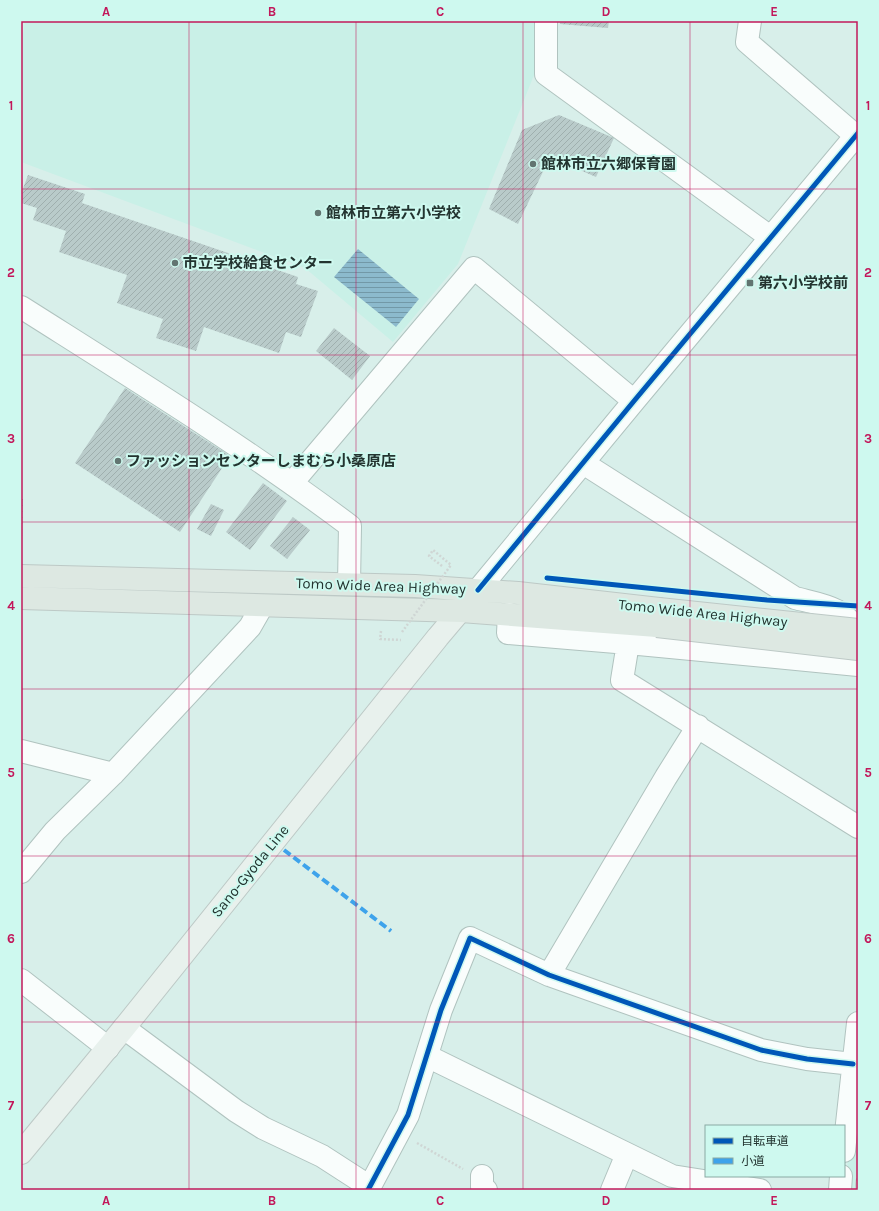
<svg xmlns="http://www.w3.org/2000/svg" width="879" height="1211" font-family="Karla,'Noto Sans JP',sans-serif">
<style>
.built{fill:#c9f0e7}
.water{fill:url(#water-rules)}
.building{fill:url(#building-hatch)}
.lines{fill:none;stroke-linecap:round;stroke-linejoin:round}
.minor-casing{stroke:#b0c3bf;stroke-width:24}
.major-casing{stroke:#bdc9c6;stroke-width:24}
.highway-casing{stroke:#bdc9c6;stroke-width:24}
.path{stroke:#cfd6d4;stroke-width:2.5;stroke-dasharray:2 2;stroke-linecap:butt}
.minor{stroke:#f9fdfc;stroke-width:22}
.major{stroke:#e8f1ed;stroke-width:22}
.highway{stroke:#dde8e2;stroke-width:22}
.rail-casing{stroke:#bcc2c0;stroke-width:4.5}
.rail{stroke:#cef9ef;stroke-width:3;stroke-dasharray:9;stroke-linecap:butt}
.highway-bridge-casing{stroke:#bdc9c6;stroke-width:24;stroke-linecap:butt}
.path-bridge{stroke:#cfd6d4;stroke-width:2.5;stroke-dasharray:2 2;stroke-linecap:butt}
.highway-bridge{stroke:#dde8e2;stroke-width:22}
.quiet{stroke:#3ea3eb;stroke-width:4;stroke-dasharray:8 4;stroke-linecap:butt}
.cycleway-casing{stroke:#cef9ef;stroke-width:8}
.cycleway{stroke:#0057b8;stroke-width:5}
.grid{fill:none;stroke:#c2185b;stroke-width:1;stroke-opacity:0.55}
.poi-dot{fill:#627571;stroke:#cef9ef;stroke-width:1.5}
.labels{text-anchor:middle;stroke-width:4;stroke-linejoin:round;paint-order:stroke}
.poi-label{font-size:15px;font-weight:bold;fill:#233430;stroke:#cef9ef;text-anchor:start}
.street-label{font-size:15px;fill:#233430;stroke:#cef9ef}
.neatline{fill:none;stroke:#c2185b;stroke-width:1.5}
.grid-label{font-size:13px;text-anchor:middle;font-weight:bold;fill:#c2185b}
</style>
<defs>
<pattern id="water-rules" width="6" height="5" patternUnits="userSpaceOnUse"><rect width="6" height="5" fill="#8cbacd"/><path d="M0 2.5h6" fill="none" stroke="#7298a7"/></pattern>
<pattern id="building-hatch" width="6" height="6" patternUnits="userSpaceOnUse"><rect width="6" height="6" fill="#b9cbca"/><path d="M-1 1l2-2M0 6l6-6M5 7l2-2" fill="none" stroke="#9fafae"/></pattern>
</defs>
<rect width="100%" height="100%" fill="#d8efea"/>
<path class="built" d="M 25,21 L 534,21 L 534,75 L 458,264 L 393,342 L 305,268 L 21,162 L 21,47 Z
M 858,1059 L 858,1190 L 845,1190 L 857,1067 Z"/>
<path class="water" d="M 358,249 L 419,299 L 396,327 L 334,277 Z"/>
<path class="building" d="M 560,21 L 609,21 L 608,28 L 560,24 Z
M 559,115 L 614,138 L 596,177 L 550,157 L 518,224 L 489,209 L 522,130 Z
M 28,175 L 85,194 L 82,203 L 298,277 L 296,284 L 318,291 L 301,337 L 286,332 L 279,353 L 204,327 L 196,351 L 156,338 L 163,319 L 117,303 L 127,275 L 59,252 L 66,231 L 33,220 L 37,208 L 21,203 L 21,194 Z
M 334,328 L 370,356 L 352,380 L 316,351 Z
M 125,388 L 230,456 L 180,532 L 75,463 Z
M 263,483 L 287,501 L 250,550 L 226,532 Z
M 21,499 L 23,499 L 22,543 L 21,543 Z
M 211,504 L 224,510 L 211,536 L 197,529 Z
M 293,517 L 310,530 L 287,559 L 270,546 Z"/>
<g class="lines">
<g class="minor-casing">
<path id="minor" d="M 546,21 L 546,74 L 770,237
M 750,21 L 747,42 L 856,136
M 21,307 C 133,378 245,447 350,526 L 349,584
M 583,463 L 795,598 C 822,605 847,607 858,635
M 292,483 L 474,268 L 634,401
M 478,590 L 634,401 L 858,133
M 509,614 L 508,633 L 628,643 L 858,665
M 628,643 L 622,680 L 858,827
M 21,751 L 113,774
M 21,872 L 55,831 L 113,774 L 250,627 L 262,606
M 549,975 L 666,777 L 698,726
M 21,980 L 108,1048
M 124,1028 L 236,1111 L 263,1128 L 322,1156 L 370,1187
M 427,1056 L 627,1154 L 612,1190
M 844,1151 L 858,1023
M 627,1154 L 672,1176 L 760,1190
M 482,1176 L 482,1187 L 486,1190
M 368,1190 L 408,1115 L 441,1010 L 470,938 L 549,975 L 761,1050 L 807,1059 L 853,1064
M 840,1190 L 841,1176"/>
</g>
<g class="major-casing">
<path id="major" d="M 21,1153 L 124,1028 L 438,637 L 471,598"/>
</g>
<g class="highway-casing">
<path id="highway" d="M 21,576 L 415,586 L 518,593 L 659,609
M 21,598 L 461,611 L 657,626"/>
</g>
<path class="path" d="M 442,566 L 429,556 L 433,550 L 451,565
M 381,631 L 380,639 L 401,640
M 417,1143 L 463,1169"/>
<use href="#minor" class="minor"/>
<use href="#major" class="major"/>
<use href="#highway" class="highway"/>
<g class="rail-casing">
<path id="rail" d="M 857,1190 L 858,1180"/>
</g>
<use href="#rail" class="rail"/>
<g class="highway-bridge-casing">
<path id="highway-bridge" d="M 659,609 L 858,630
M 657,626 L 858,649"/>
</g>
<path class="path-bridge" d="M 402,632 L 451,565"/>
<use href="#highway-bridge" class="highway-bridge"/>
<path class="quiet" d="M 284,850 L 391,931"/>
<g class="cycleway-casing">
<path id="cycleway" d="M 547,578 L 767,600 L 858,606
M 478,590 L 634,401 L 858,133
M 368,1190 L 408,1115 L 441,1010 L 470,938 L 549,975 L 761,1050 L 807,1059 L 853,1064"/>
</g>
<use href="#cycleway" class="cycleway"/>
</g>
<path class="grid" d="M 189,21 L 189,1190M 356,21 L 356,1190M 523,21 L 523,1190M 690,21 L 690,1190M 21,189 L 858,189M 21,355 L 858,355M 21,522 L 858,522M 21,689 L 858,689M 21,856 L 858,856M 21,1022 L 858,1022"/>
<g class="poi-dot">
<circle cx="533" cy="164" r="4"/>
<circle cx="318" cy="213" r="4"/>
<circle cx="175" cy="263" r="4"/>
<rect x="746" y="279" width="8" height="8" rx="2"/>
<circle cx="118" cy="461" r="4"/>
</g>
<g class="labels">
<g class="poi-label">
<text x="541" y="169">館林市立六郷保育園</text>
<text x="326" y="218">館林市立第六小学校</text>
<text x="183" y="268">市立学校給食センター</text>
<text x="758" y="288">第六小学校前</text>
<text x="126" y="466">ファッションセンターしまむら小桑原店</text>
</g>
<g class="street-label">
<text transform="translate(381 586) rotate(2)" y="5">Tomo Wide Area Highway</text>
<text transform="translate(703 613) rotate(6)" y="5">Tomo Wide Area Highway</text>
<text transform="translate(250 871) rotate(-51)" y="5">Sano-Gyoda Line</text>
</g>
</g>
<rect width="879" height="1211" fill="none" stroke="#cef9ef" stroke-width="44"/>
<rect x="705" y="1125" width="140" height="52" fill="#cef9ef" stroke="#8aaaa3"/>
<rect x="713" y="1138" width="20" height="6" fill="#0057b8" stroke="#8aaaa3"/>
<text x="741" y="1145" font-size="12" fill="#233430">自転車道</text>
<rect x="713" y="1158" width="20" height="6" fill="#3ea3eb" stroke="#8aaaa3"/>
<text x="741" y="1165" font-size="12" fill="#233430">小道</text>
<rect x="22" y="22" width="835" height="1167" class="neatline"/>
<g class="grid-label">
<text x="106" y="16">A</text>
<text x="272" y="16">B</text>
<text x="440" y="16">C</text>
<text x="606" y="16">D</text>
<text x="774" y="16">E</text>
<text x="11" y="110">1</text>
<text x="868" y="110">1</text>
<text x="11" y="277">2</text>
<text x="868" y="277">2</text>
<text x="11" y="443">3</text>
<text x="868" y="443">3</text>
<text x="11" y="610">4</text>
<text x="868" y="610">4</text>
<text x="11" y="777">5</text>
<text x="868" y="777">5</text>
<text x="11" y="943">6</text>
<text x="868" y="943">6</text>
<text x="11" y="1110">7</text>
<text x="868" y="1110">7</text>
<text x="106" y="1205">A</text>
<text x="272" y="1205">B</text>
<text x="440" y="1205">C</text>
<text x="606" y="1205">D</text>
<text x="774" y="1205">E</text>
</g>
</svg>
